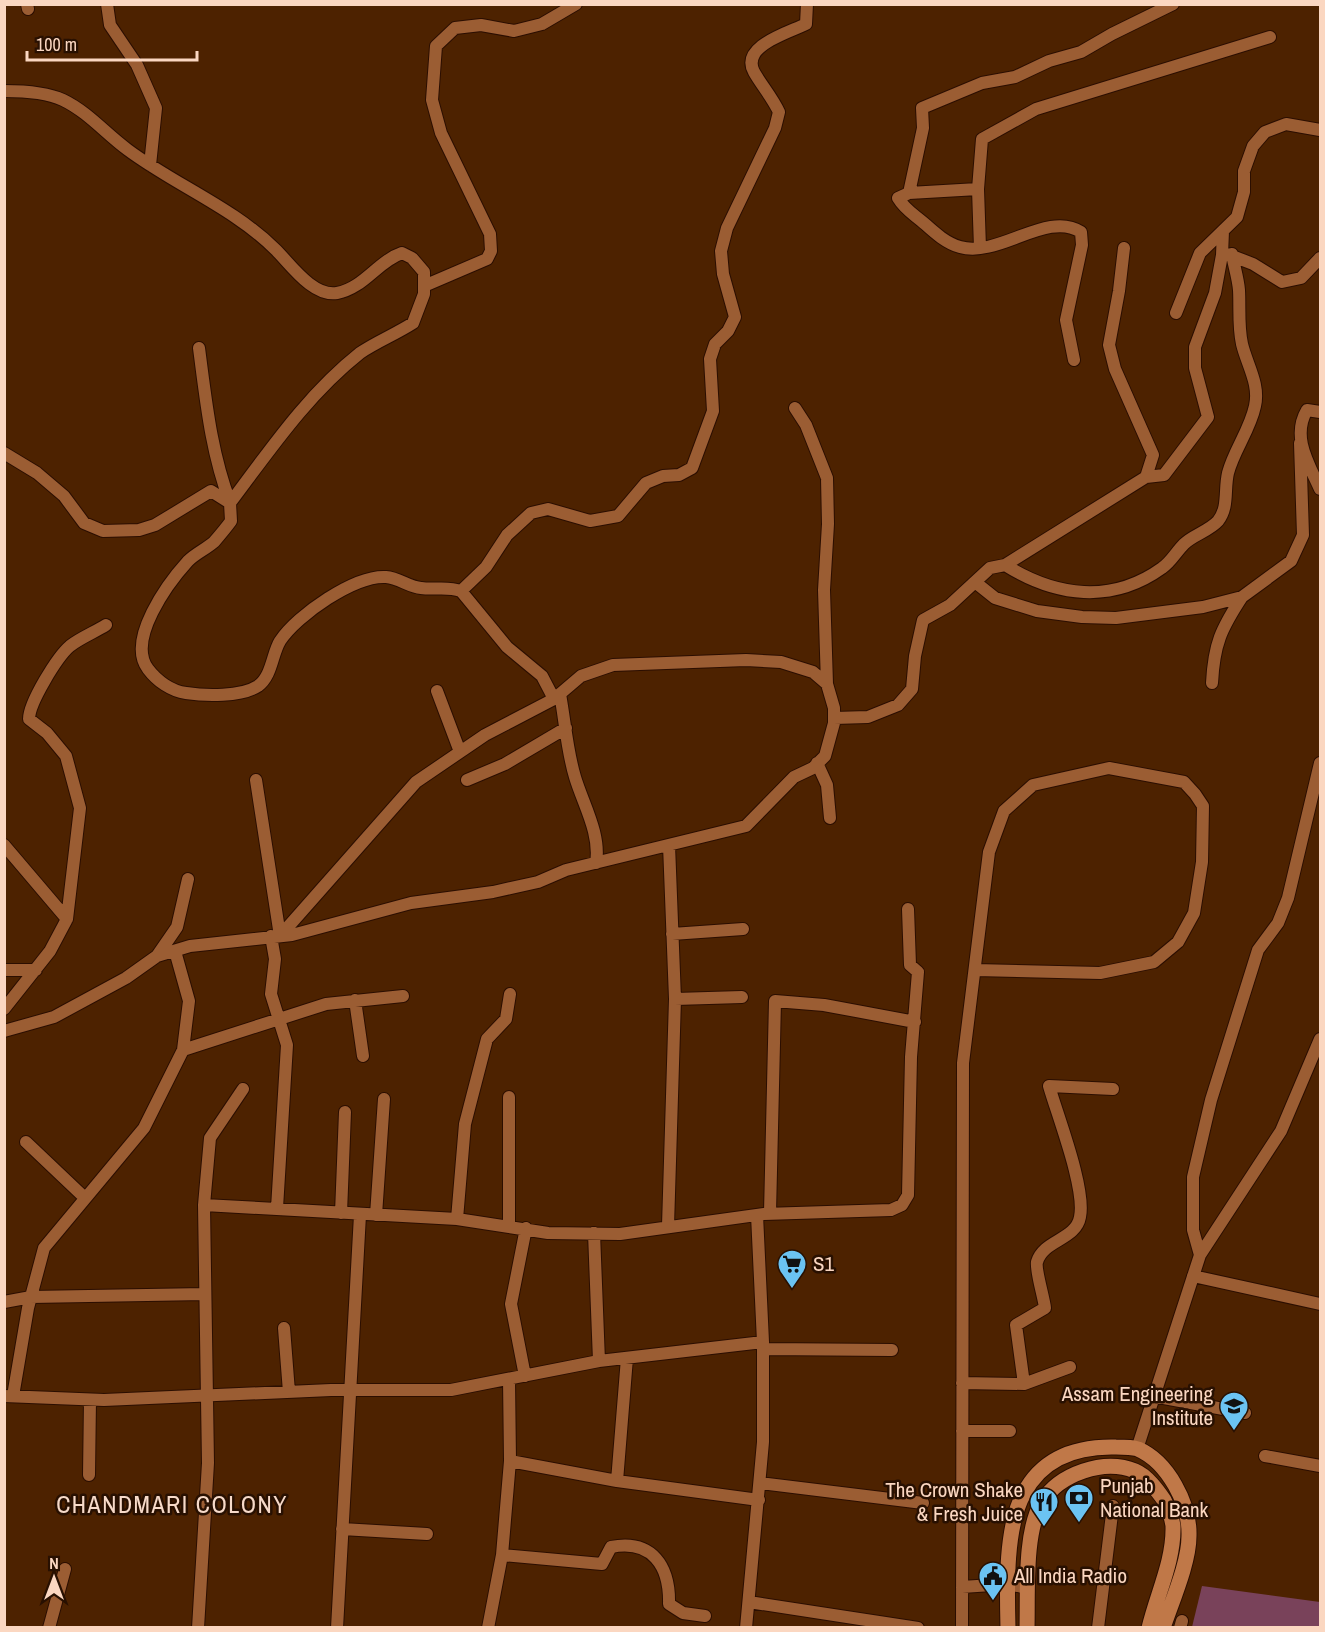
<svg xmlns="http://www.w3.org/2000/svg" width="1325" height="1632" font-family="'Archivo Narrow',sans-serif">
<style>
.green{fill:#79425a}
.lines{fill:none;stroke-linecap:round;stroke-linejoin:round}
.minor-casing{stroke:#2b0e00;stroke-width:14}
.major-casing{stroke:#2b0e00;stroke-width:17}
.minor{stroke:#9b5d33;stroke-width:12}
.major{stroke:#c07848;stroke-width:15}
.labels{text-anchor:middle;stroke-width:5;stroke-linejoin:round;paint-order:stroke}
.poi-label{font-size:21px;fill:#fbd7c1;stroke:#281001;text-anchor:start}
.quarter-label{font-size:24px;letter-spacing:1.5px;fill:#f7dac9;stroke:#281001}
</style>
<rect width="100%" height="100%" fill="#4d2200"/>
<path class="green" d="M 1202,1586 L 1320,1602 L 1320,1627 L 1192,1627 Z"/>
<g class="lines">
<g class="minor-casing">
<path id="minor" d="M 27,4 L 28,9
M 107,4 L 110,25 L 137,65 L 156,108 L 150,165
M 4,91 C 23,91 46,92 63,100 C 88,112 106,134 128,150 C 175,185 234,208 276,250 C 291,265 313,297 337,293 C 364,288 378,261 402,253 L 412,258 L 424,272 L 424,294 L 413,323 C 396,334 376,342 360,353 C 307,395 270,450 230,503
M 978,189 L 909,193 L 898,198 C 905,210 915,215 925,224 C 935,233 946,243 960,247 C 999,258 1047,210 1081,232 L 1082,245 L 1066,320 L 1074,360
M 909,193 L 923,128 L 922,108 L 982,83 L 1015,77 L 1049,61 L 1081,52 L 1112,34 L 1173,4
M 980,248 L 978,189 L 982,139 L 1036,109 L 1270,37
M 1227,254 L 1253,264 L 1282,282 L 1301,278 L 1320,258
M 424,286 L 487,259 L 491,251 L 490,234 L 441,133 L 432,100 L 436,46 L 455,28 L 481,25 L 514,31 L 542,24 L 576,4
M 1176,313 L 1200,253 L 1237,217 L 1244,192 L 1244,171 L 1253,146 L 1265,132 L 1286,124 L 1320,130
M 199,348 C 206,401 211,452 230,502
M 1320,412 L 1307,410 C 1291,437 1309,464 1320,489
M 4,453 L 37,473 L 64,496 L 84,523 L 103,531 L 139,530 L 155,525 L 211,491 L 230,503 L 231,521 C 226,528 220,535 214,542 C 206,549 196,553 188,561 C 168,583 126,640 148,669 C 157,681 171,691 186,693 C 205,696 241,697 258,686 C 272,676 272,654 280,641 C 297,615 355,575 386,577 C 399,578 409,587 421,588 C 435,590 447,586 461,591 L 507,647 L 542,676 L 554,699
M 1146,477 L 1164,475 L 1208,417 L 1195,368 L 1195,347 L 1215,293 L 1222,255 L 1223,231
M 1005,565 C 1056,597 1112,604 1162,568 C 1171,562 1176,552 1184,544 C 1193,535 1209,531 1218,521 C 1229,507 1224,490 1228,473 C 1234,450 1250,430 1255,406 C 1260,384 1247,365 1242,344 C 1238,326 1240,308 1239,290 C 1238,278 1234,266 1232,254
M 975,582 L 995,598 L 1037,611 L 1082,617 L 1116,618 L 1203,607 L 1242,597 L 1291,561 L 1303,535 L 1300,443
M 461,591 L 486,567 L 507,535 L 531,513 L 548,509 L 590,521 L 618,516 L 646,483 L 663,476 L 679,475 L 692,468 L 713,411 L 710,359 L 715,344 L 728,331 L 735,317 L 723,274 L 721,251 L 727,228 L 775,128 L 779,112 C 772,97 762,86 754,72 C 740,46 788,33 806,24 L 807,4
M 1212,683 C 1214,644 1221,629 1242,597
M 437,691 L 460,752
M 560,694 C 565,721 567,751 575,777 C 583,804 601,834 596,863
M 834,718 L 868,717 L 898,705 L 912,689 L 915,656 L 923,620 L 950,605 L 990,568 L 1005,565 L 1146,477 L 1153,455 L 1115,369 L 1109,345 L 1119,291 L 1124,248
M 817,763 L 827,785 L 830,818
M 256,780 L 280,936 L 416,782 L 485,735 L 554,699 L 581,676 L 613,665 L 746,660 L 781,662 L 813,672 L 827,684
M 467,780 L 505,764 L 566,728
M 4,845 L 67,919
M 672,934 L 743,929
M 271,936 L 275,959 L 271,994 L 287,1045 L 277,1208
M 175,951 L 189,1001 L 183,1050
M 157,956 L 177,927 L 188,879
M 4,970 L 36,970
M 675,999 L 742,997
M 355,1000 L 363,1056
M 4,1009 L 50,951 L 67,919 L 80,808 L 66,756 L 47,733 L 29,719 C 29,703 57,657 70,646 C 80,638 95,632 106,625
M 4,1031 L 54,1017 L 126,978 L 157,956 L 190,946 L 292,935 L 411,903 L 493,892 L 538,882 L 566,870 L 746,826 L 794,777 L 813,768 L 825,756 L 834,723 L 834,708 L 827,684 L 824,590 L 828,524 L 827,478 L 806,425 L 795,408
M 26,1142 L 85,1198
M 204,1205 L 457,1219 L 548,1233 L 620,1234 L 764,1214 L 891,1210 L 902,1205 L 908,1195 L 911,1057 L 918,972 L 910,965 L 908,909
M 341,1213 L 345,1112
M 770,1213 L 775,1001 L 824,1005 L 915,1022
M 376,1215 L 384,1099
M 457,1219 L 465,1124 L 487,1039 L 506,1019 L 510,994
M 509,1225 L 509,1097
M 668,1226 L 675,999 L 669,845
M 594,1233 L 599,1361
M 1200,1255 L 1193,1230 L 1193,1177 L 1211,1100 L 1258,950 L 1278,923 L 1288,898 L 1320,763
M 1193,1276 L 1320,1304
M 4,1302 L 31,1297 L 205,1294
M 284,1328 L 289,1392
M 763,1349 L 892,1350
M 525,1376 L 511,1304 L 526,1228
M 509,1379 L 510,1461
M 962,1383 L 1024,1384 L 1016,1325 L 1045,1308 C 1044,1298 1035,1269 1037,1262 C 1043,1240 1076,1240 1080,1217 C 1086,1189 1058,1117 1049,1086 L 1113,1089
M 1024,1384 L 1070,1367
M 4,1396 L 104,1400 L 331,1390 L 451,1390 L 599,1361 L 763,1342
M 13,1396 L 28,1308 L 44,1248 L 144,1128 L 183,1050 L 326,1004 L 403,996
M 1153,1396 L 1245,1413
M 962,1431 L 1010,1431
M 1137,1449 L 1200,1255 L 1281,1131 L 1320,1039
M 1265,1456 L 1320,1466
M 89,1475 L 90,1400
M 617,1481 L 759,1500
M 760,1483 L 923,1503
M 342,1529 L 427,1534
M 502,1555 L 602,1564 L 611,1547 C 652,1539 670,1566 669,1604 L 683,1613 L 705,1616
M 962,1587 L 1007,1584 L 1028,1588
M 749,1602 L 918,1628
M 49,1628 L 65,1569
M 198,1628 L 208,1463 L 204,1205 L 210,1138 L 243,1089
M 337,1628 L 360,1215
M 488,1628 L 502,1555 L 510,1461 L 617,1481 L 627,1358
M 746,1628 L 763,1442 L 763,1342 L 757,1215
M 962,1628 L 963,1063 L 989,852 L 1004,811 L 1033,785 L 1109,768 L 1184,782 L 1195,794 L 1203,806 L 1202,862 L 1194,913 L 1178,942 L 1154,962 L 1100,973 L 975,970
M 1098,1628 L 1113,1506
M 1180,1628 L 1182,1621"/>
</g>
<g class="major-casing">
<path id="major" d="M 1008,1628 C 1007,1589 1005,1527 1024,1493 C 1043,1457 1078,1446 1116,1447 C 1122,1447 1132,1447 1138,1449 C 1168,1462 1190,1504 1189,1536 C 1189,1563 1172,1601 1163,1628
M 1027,1628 C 1028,1592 1024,1532 1042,1502 C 1059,1474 1104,1458 1135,1471 C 1147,1476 1157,1490 1164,1500 C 1168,1508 1172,1517 1173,1526 C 1174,1561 1157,1594 1149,1628"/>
</g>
<use href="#minor" class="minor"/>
<use href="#major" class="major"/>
</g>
<defs>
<g id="supermarket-pin" transform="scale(1.5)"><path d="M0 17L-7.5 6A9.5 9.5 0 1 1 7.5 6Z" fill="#6bc3f2" stroke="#281001"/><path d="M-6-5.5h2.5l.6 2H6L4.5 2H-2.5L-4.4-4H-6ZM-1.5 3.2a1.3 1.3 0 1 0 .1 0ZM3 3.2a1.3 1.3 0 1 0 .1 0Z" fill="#111"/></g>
<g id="university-pin" transform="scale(1.5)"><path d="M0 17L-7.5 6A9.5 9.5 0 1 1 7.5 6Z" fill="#6bc3f2" stroke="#281001"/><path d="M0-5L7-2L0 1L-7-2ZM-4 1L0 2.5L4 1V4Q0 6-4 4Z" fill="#111"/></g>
<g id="bank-pin" transform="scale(1.5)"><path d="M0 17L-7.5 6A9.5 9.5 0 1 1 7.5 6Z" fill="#6bc3f2" stroke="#281001"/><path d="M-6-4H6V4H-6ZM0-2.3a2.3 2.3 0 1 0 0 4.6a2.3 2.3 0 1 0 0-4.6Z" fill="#111"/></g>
<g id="restaurant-pin" transform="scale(1.5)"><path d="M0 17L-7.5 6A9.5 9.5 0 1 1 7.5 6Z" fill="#6bc3f2" stroke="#281001"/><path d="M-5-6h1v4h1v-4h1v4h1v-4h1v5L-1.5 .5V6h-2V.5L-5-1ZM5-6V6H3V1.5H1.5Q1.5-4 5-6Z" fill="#111"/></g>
<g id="civic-pin" transform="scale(1.5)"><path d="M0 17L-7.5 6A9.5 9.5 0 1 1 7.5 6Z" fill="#6bc3f2" stroke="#281001"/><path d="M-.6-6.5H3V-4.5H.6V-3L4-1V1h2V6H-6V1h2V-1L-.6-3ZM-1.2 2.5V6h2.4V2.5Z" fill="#111"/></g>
</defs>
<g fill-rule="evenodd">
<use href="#supermarket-pin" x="792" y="1264"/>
<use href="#university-pin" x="1234" y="1406"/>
<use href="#bank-pin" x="1079" y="1498"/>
<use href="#restaurant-pin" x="1044" y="1502"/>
<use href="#civic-pin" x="993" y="1576"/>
</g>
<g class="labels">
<g class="poi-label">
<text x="813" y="1271">S1</text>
<text x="1213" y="1401" text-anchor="end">Assam Engineering<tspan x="1213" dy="24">Institute</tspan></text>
<text x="1100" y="1493">Punjab<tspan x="1100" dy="24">National Bank</tspan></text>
<text x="1023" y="1497" text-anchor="end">The Crown Shake<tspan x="1023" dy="24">&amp; Fresh Juice</tspan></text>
<text x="1014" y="1583">All India Radio</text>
</g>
<g class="quarter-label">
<text x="172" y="1513">CHANDMARI COLONY</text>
</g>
</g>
<rect width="1325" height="1632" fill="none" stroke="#fbd7c1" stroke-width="12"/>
<g transform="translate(54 1578)" stroke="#281001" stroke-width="4.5" paint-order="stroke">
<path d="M0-4.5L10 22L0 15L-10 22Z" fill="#fbd7c1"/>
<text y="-9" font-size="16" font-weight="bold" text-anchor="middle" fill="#fbd7c1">N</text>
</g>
<path d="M27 51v9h170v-9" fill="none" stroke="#fbd7c1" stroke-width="3"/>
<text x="36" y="51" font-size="18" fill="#fbd7c1" stroke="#281001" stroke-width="4.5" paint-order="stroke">100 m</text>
</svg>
